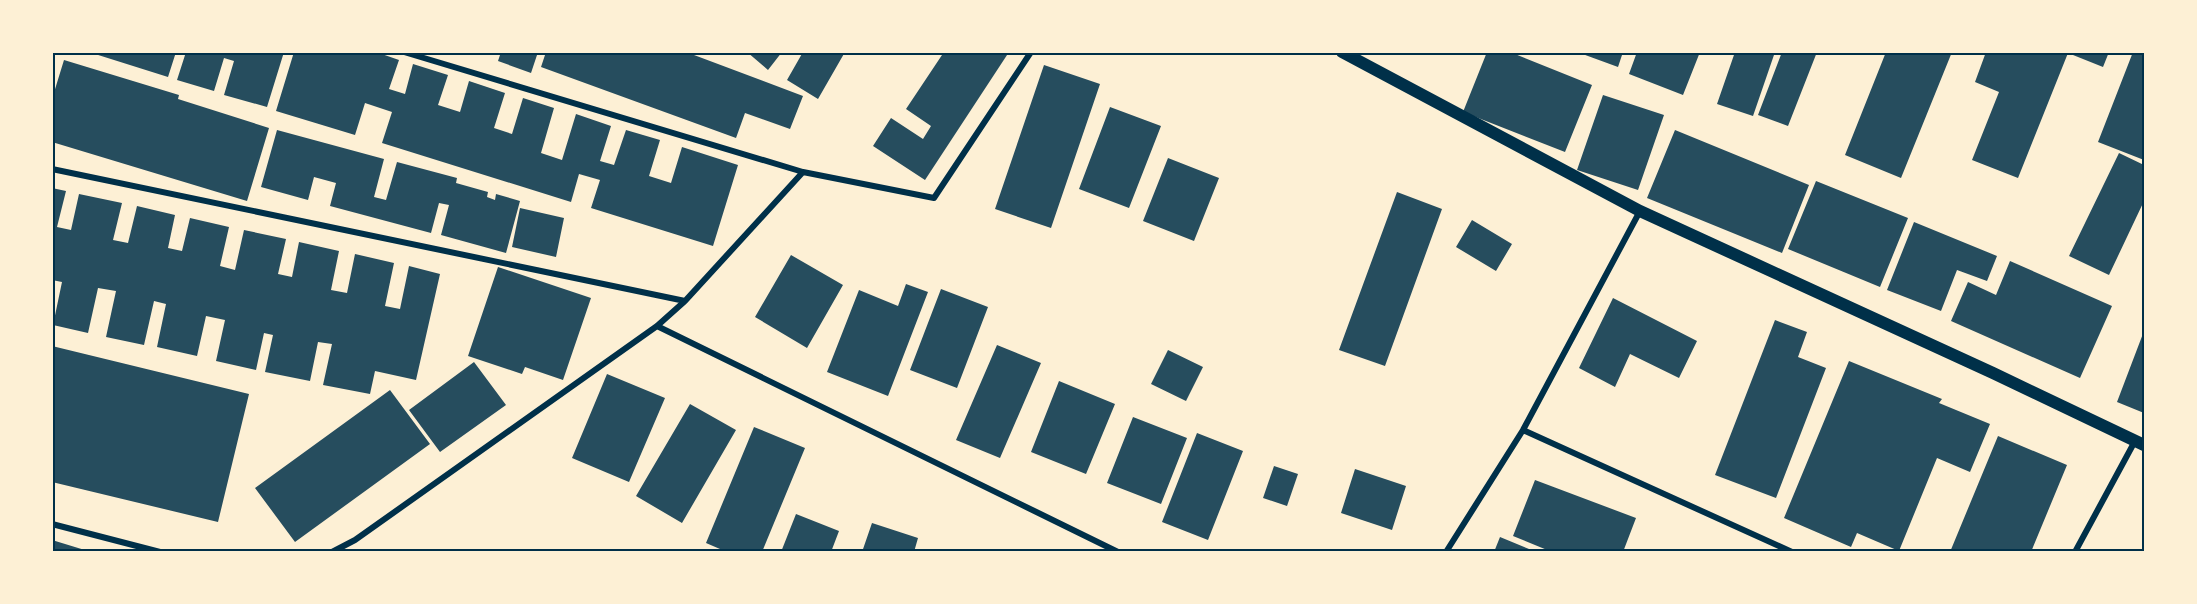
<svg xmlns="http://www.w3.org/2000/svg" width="2197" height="604" font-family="'Exo 2',sans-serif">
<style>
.building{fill:#264d5e}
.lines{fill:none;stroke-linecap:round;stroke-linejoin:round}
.minor{stroke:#003049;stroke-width:6}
.secondary{stroke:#003049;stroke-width:12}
.neatline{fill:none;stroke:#003049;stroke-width:2}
</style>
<rect width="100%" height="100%" fill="#fdf0d5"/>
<path class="building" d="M 96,52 L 176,52 L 168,77 L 95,54 Z
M 186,52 L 284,52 L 267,107 L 224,95 L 234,61 L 224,58 L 214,91 L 177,80 Z
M 294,52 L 376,52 L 399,60 L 389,89 L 405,94 L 413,64 L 448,75 L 438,105 L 460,112 L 469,81 L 505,93 L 494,128 L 512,134 L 523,98 L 554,108 L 541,153 L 562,160 L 576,114 L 611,126 L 600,161 L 614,165 L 626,130 L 660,140 L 649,176 L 671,183 L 682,147 L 738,165 L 713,246 L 591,208 L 600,180 L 579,174 L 571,202 L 382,143 L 392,112 L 365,103 L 355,135 L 276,111 Z
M 501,52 L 538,52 L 531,73 L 498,61 Z
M 546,52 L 686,52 L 803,96 L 790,129 L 745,113 L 736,138 L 541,67 Z
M 747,52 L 782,52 L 768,70 Z
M 803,52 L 845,52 L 818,99 L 787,80 Z
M 944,52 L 1009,52 L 925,180 L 873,146 L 891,118 L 923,139 L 931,126 L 906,109 Z
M 1487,52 L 1510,52 L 1592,85 L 1565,152 L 1463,112 Z
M 1577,52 L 1623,52 L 1618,67 Z
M 1637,52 L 1700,52 L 1683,95 L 1629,74 Z
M 1735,52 L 1775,52 L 1753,116 L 1717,104 Z
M 1782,52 L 1817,52 L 1788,126 L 1758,115 Z
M 1886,52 L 1952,52 L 1901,178 L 1845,155 Z
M 1986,52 L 2109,52 L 2103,67 L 2068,53 L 2018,178 L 1972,160 L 1999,92 L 1975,82 Z
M 2133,52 L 2144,52 L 2144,160 L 2098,142 Z
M 64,60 L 179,95 L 178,99 L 269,128 L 247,201 L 52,142 L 52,99 Z
M 1044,65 L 1100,84 L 1051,228 L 995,209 Z
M 1603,95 L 1664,115 L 1638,190 L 1577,170 Z
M 1110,107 L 1161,126 L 1129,208 L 1079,189 Z
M 277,130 L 384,159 L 374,197 L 386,200 L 397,162 L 457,178 L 456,183 L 488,192 L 487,197 L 495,200 L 496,194 L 520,201 L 506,253 L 441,235 L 449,205 L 439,203 L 431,233 L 330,206 L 336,183 L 314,177 L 308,200 L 261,187 Z
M 1675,130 L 1809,185 L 1782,253 L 1647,198 Z
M 2119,153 L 2144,165 L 2144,201 L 2109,275 L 2069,256 Z
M 1168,158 L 1219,178 L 1194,241 L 1143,221 Z
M 1816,181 L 1908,218 L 1880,287 L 1788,249 Z
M 52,188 L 66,191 L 57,227 L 71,230 L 79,194 L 122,203 L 113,240 L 128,243 L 137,206 L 175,215 L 168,248 L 182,251 L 190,218 L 229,227 L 220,266 L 235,270 L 244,230 L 286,239 L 278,274 L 292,277 L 299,242 L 339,251 L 331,290 L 347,293 L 355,254 L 394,263 L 385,306 L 400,309 L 409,266 L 440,274 L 416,380 L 375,371 L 370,394 L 323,385 L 332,344 L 318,342 L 310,381 L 265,372 L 273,335 L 264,333 L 256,370 L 216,361 L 225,320 L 206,316 L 197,356 L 157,347 L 166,304 L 154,301 L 144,345 L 106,337 L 116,291 L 98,288 L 88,333 L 53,325 L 62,282 L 52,280 Z
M 1397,192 L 1442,209 L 1385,366 L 1339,350 Z
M 520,208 L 564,218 L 556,257 L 512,247 Z
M 1472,220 L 1512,244 L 1496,271 L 1456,247 Z
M 1914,222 L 1997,256 L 1987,281 L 1957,270 L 1941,311 L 1887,290 Z
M 791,255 L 843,285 L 807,348 L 755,317 Z
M 2010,261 L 2112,306 L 2080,378 L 1951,321 L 1968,282 L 1996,295 Z
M 498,267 L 591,298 L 563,380 L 525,367 L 522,374 L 468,356 Z
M 906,284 L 928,292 L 888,396 L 827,372 L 859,290 L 898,306 Z
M 941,289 L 988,307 L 957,388 L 910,370 Z
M 1613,298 L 1697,341 L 1679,378 L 1630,354 L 1615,387 L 1579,368 Z
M 1775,320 L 1807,332 L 1798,357 L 1826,368 L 1776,498 L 1715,475 Z
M 2144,331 L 2144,413 L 2117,402 Z
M 997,345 L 1041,363 L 1000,458 L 956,440 Z
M 52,346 L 249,394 L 218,522 L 52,482 Z
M 1168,350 L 1203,367 L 1186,401 L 1151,384 Z
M 1849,361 L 1942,399 L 1939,403 L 1990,424 L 1970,472 L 1937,458 L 1899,551 L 1857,533 L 1851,547 L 1784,518 Z
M 474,362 L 506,405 L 440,452 L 409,410 Z
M 607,374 L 665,398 L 629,482 L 572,458 Z
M 1059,381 L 1115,404 L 1086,474 L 1031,452 Z
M 390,390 L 430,444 L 295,542 L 255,488 Z
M 690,404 L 736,430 L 682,523 L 636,496 Z
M 1133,417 L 1187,438 L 1161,504 L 1107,483 Z
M 754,427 L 805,448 L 762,552 L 727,552 L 706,543 Z
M 1197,433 L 1243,451 L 1208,540 L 1162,522 Z
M 1998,436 L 2067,465 L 2031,552 L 1950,552 Z
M 1274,466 L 1298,474 L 1287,506 L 1263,498 Z
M 1355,469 L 1406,486 L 1392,530 L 1341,513 Z
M 1535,480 L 1636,518 L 1623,552 L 1552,552 L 1513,536 Z
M 796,514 L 839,531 L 831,552 L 781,552 Z
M 872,523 L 918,538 L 914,552 L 862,552 Z
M 1500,537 L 1534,551 L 1534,552 L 1494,552 Z
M 52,540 L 88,551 L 88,552 L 52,552 Z"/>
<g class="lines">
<path class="minor" d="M 404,52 L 803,172
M 52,169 L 685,301
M 657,326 L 1118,552
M 1523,430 L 1792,552
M 52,524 L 160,552
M 332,552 L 355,540 L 657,326 L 685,301 L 803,172 L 934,198 L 1031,52
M 1446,552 L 1523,430 L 1640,211
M 2075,552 L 2135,441"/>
<path class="secondary" d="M 1342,52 L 1640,211 L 1993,373 L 2144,445"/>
</g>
<rect width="2197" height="604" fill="none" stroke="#fdf0d5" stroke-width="108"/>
<rect x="54" y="54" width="2089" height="496" class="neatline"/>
</svg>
